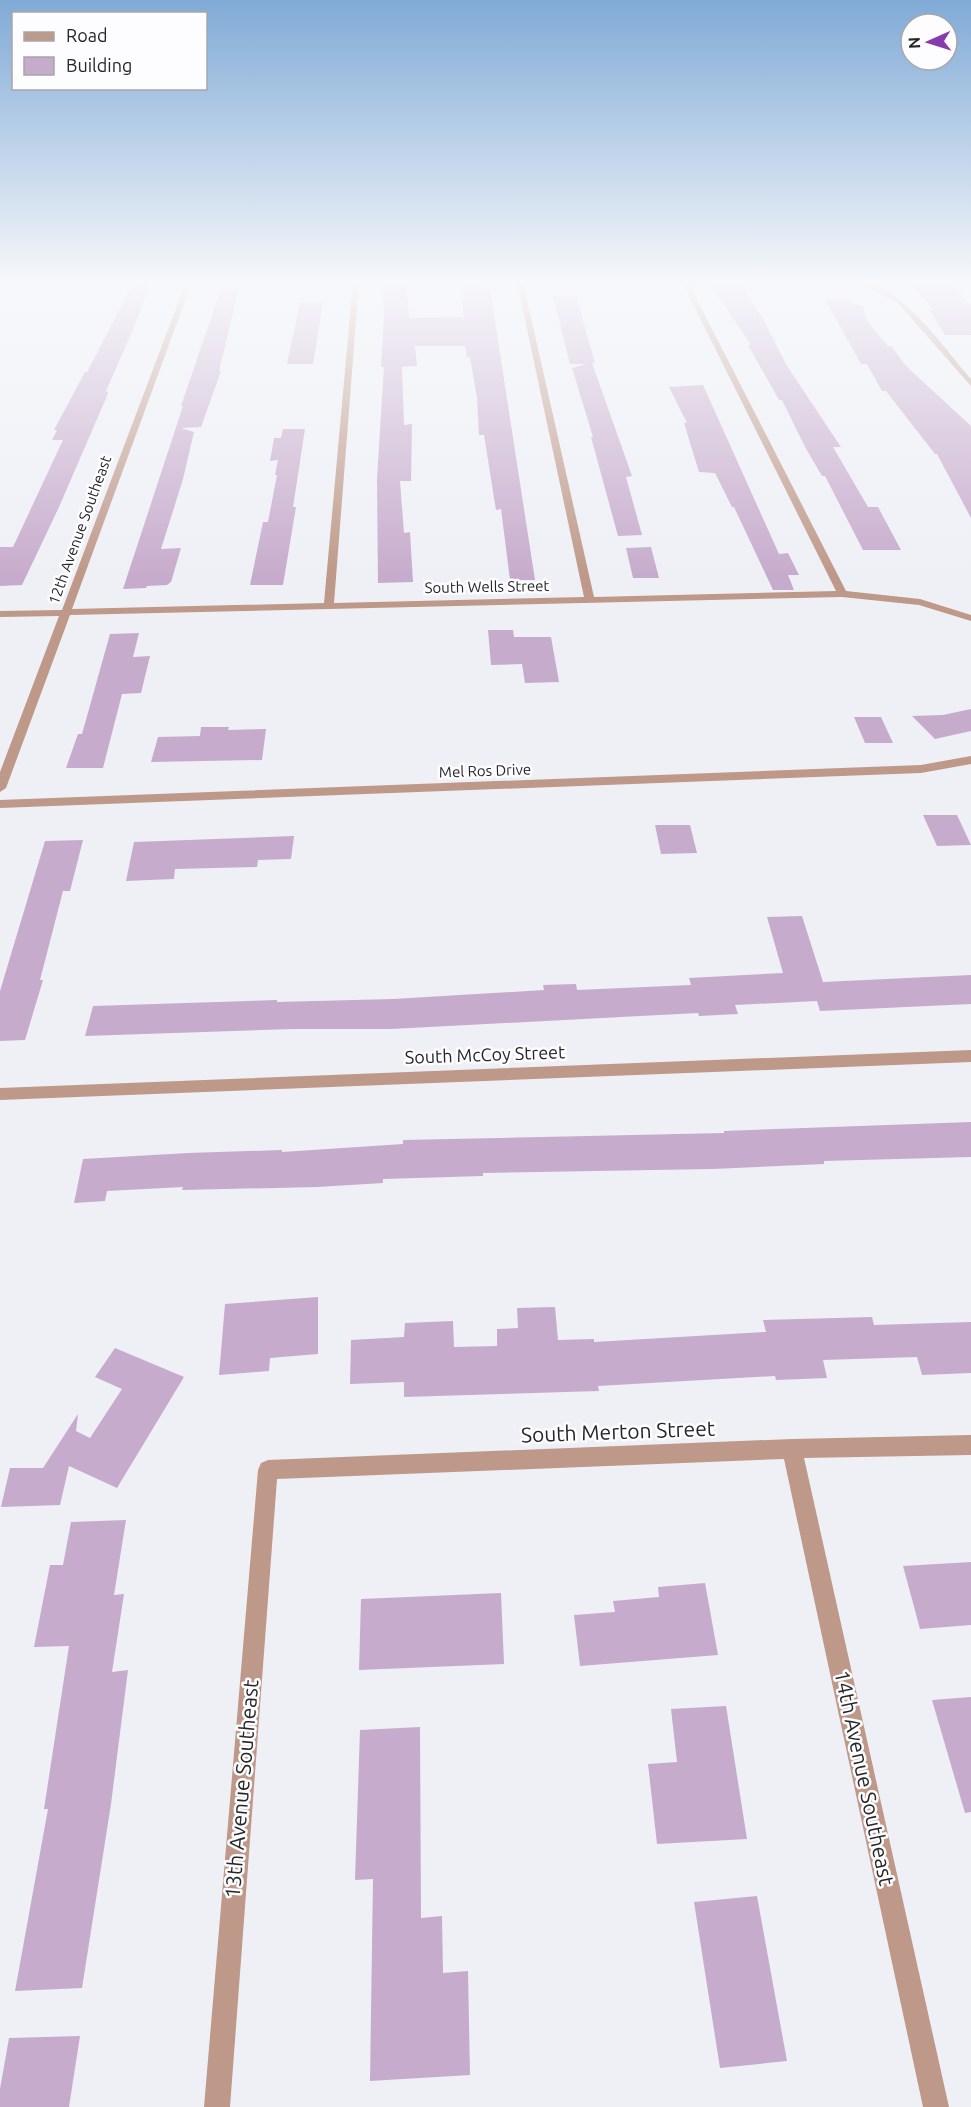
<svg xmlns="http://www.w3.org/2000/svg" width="971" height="2107" font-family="Ubuntu,sans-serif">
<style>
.building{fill:#c7abcc}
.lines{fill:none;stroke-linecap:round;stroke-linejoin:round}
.street{fill:#be9888;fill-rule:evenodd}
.labels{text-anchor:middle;stroke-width:5;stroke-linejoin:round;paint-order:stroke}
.far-street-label{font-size:15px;fill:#252628;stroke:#fdfdff}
.street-label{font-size:18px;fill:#252628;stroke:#fdfdff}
.near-street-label{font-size:21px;fill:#252628;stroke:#fdfdff}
</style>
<rect width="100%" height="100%" fill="#eef0f6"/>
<path class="building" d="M 134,282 L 151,282 L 132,332 L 106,391 L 108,392 L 107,396 L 59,507 L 22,585 L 0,586 L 0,547 L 13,547 L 63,440 L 52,440 L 57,430 L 54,430 L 85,372 L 87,372 Z
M 709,282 L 739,282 L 763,319 L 787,366 L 841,447 L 833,447 L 868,507 L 878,507 L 901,550 L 863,550 L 825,476 L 822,476 L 805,447 L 782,400 L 779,400 L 748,345 L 751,345 Z
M 223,283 L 239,288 L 219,371 L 221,371 L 201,427 L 181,428 L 194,432 L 183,479 L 161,549 L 181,548 L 171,582 L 167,585 L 147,586 L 146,588 L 123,589 L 183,406 L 181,406 Z
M 383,284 L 406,284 L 409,318 L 464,317 L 461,298 L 464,298 L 463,285 L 486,285 L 486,289 L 490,289 L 535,580 L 510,580 L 501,509 L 496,510 L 484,435 L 479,435 L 477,398 L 470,357 L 467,357 L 465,346 L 415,346 L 417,366 L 402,367 L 404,425 L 412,424 L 411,481 L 400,481 L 404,533 L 410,532 L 413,582 L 378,583 L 377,478 L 384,367 L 381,367 L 384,319 Z
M 950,284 L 971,306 L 971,335 L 945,335 L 930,310 L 934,310 L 912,285 Z
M 553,296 L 576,296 L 595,363 L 592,363 L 632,476 L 626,477 L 642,535 L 618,536 L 591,437 L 593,437 L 572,368 L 587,364 L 570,364 Z
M 825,299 L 851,300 L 856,305 L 863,306 L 867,321 L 888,346 L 891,346 L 906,366 L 971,426 L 971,518 L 937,454 L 935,454 L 886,391 L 882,391 L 867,364 L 861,364 Z
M 300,302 L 323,302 L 313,364 L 287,364 Z
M 703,385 L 779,554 L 788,553 L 799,575 L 788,575 L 794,590 L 773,590 L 734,507 L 732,507 L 715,473 L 699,472 L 684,423 L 687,423 L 669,387 Z
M 283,429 L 305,429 L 293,507 L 296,507 L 283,585 L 250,585 L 263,522 L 268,522 L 277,475 L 275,475 L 278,460 L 270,461 L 274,438 L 281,438 Z
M 651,547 L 659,578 L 633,578 L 626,548 Z
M 488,630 L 513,630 L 514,637 L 551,637 L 559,682 L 525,683 L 522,664 L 491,665 Z
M 139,633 L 133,657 L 150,656 L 141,693 L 122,694 L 103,768 L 66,768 L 78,734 L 82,734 L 110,634 Z
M 971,709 L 971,731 L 935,739 L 912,716 L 943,715 Z
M 854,717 L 881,717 L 893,743 L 865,743 Z
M 201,727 L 229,727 L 228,730 L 266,729 L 262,760 L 151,762 L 158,737 L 200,736 Z
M 923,815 L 957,815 L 971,845 L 937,846 Z
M 655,825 L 690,825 L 697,853 L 661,854 Z
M 294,836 L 291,859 L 258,860 L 257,867 L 175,869 L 174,879 L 126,881 L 134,842 Z
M 83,840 L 70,891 L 63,891 L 40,980 L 43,980 L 25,1040 L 0,1041 L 0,991 L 45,841 Z
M 802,916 L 823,982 L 971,975 L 971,1004 L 820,1011 L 817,1001 L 735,1005 L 738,1014 L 699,1016 L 698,1013 L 391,1029 L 293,1029 L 85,1036 L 93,1006 L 277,1000 L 277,1002 L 393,999 L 544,990 L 543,985 L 576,984 L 577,990 L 691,985 L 689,978 L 783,973 L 767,917 Z
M 971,1122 L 971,1157 L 824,1161 L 824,1164 L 712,1169 L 483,1173 L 483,1176 L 383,1179 L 383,1183 L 317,1187 L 182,1190 L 183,1187 L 107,1191 L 105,1201 L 74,1203 L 83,1159 L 188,1153 L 282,1150 L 282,1152 L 403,1144 L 403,1140 L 724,1133 L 724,1131 Z
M 318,1297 L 318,1354 L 270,1358 L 269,1371 L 219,1375 L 225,1304 Z
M 555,1307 L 558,1340 L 594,1339 L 594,1342 L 766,1332 L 763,1320 L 872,1317 L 874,1325 L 971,1322 L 971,1373 L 922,1375 L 917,1357 L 823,1360 L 827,1378 L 776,1380 L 775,1376 L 598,1386 L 599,1391 L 404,1397 L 404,1382 L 350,1384 L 351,1340 L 404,1337 L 405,1323 L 453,1321 L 454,1347 L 497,1346 L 497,1329 L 518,1328 L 517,1308 Z
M 115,1348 L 184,1377 L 117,1488 L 69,1466 L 60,1505 L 1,1507 L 10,1468 L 43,1468 L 78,1414 L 76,1431 L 90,1438 L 122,1389 L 95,1377 Z
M 126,1520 L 114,1595 L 124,1594 L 112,1672 L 128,1670 L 111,1804 L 82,1988 L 15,1991 L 48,1809 L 44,1809 L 69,1646 L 34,1647 L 50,1565 L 63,1565 L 71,1522 Z
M 971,1562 L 971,1625 L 920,1629 L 903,1566 Z
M 705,1583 L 718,1655 L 580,1666 L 574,1615 L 615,1612 L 613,1601 L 659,1597 L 658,1587 Z
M 501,1593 L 504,1664 L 359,1670 L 361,1599 Z
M 971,1697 L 971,1812 L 965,1813 L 932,1700 Z
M 726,1706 L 747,1839 L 657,1844 L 648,1764 L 677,1762 L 671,1709 Z
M 420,1727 L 421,1918 L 442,1916 L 443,1973 L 468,1971 L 470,2075 L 370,2081 L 373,1879 L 355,1880 L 360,1730 Z
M 757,1896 L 787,2061 L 720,2068 L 694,1902 Z
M 80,2036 L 69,2107 L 0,2107 L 0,2089 L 9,2038 Z"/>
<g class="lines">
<path class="street" d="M 186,282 L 192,282 L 72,609 L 324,603 L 353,282 L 359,282 L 334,603 L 584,597 L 517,282 L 523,282 L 594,597 L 836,591 L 682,282 L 688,282 L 846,591 L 920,599 L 971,615 L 971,621 L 919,605 L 842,597 L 70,615 L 6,788 L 0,792 L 0,772 L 59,616 L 0,617 L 0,611 L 62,610 Z
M 856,282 C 900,282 944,348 971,379 L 971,386 L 897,302 Z
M 971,756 L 971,764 L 921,773 L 0,808 L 0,800 L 921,765 Z
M 971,1050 L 971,1062 L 0,1100 L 0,1088 Z
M 971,1435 L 971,1455 L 804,1458 L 949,2107 L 923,2107 L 784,1459 L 277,1479 L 230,2107 L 204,2107 L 258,1470 L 261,1463 L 268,1460 L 792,1439 Z"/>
</g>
<linearGradient id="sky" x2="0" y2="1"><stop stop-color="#80aad6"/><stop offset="0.49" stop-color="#f7f8fb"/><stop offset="1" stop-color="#f7f8fb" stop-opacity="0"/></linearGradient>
<rect width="971" height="577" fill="url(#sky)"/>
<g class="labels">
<g class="far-street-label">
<text transform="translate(80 530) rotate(-70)" y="5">12th Avenue Southeast</text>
<text transform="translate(487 587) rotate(-1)" y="5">South Wells Street</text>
<text transform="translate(485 771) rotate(-2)" y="5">Mel Ros Drive</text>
</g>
<g class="street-label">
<text transform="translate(485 1055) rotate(-2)" y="6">South McCoy Street</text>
</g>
<g class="near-street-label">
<text transform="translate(618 1432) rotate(-2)" y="7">South Merton Street</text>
<text transform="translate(864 1778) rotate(78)" y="7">14th Avenue Southeast</text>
<text transform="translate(242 1789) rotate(-85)" y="7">13th Avenue Southeast</text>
</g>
</g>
<rect x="12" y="12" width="195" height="78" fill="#fdfdff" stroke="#a7a7a9" stroke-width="1.5"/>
<rect x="24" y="32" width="30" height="9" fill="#be9888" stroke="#a7a7a9" stroke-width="1.5"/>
<text x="66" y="42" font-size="18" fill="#252628">Road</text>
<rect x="24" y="57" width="30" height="18" fill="#c7abcc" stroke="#a7a7a9" stroke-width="1.5"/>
<text x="66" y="72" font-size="18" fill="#252628">Building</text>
<g transform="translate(929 42) rotate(267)"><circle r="28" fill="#fdfdff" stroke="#a7a7a9" stroke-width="1.5"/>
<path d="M0-4.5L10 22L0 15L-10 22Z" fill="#883bac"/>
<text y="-9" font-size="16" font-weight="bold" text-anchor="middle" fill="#252628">N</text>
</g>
</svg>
